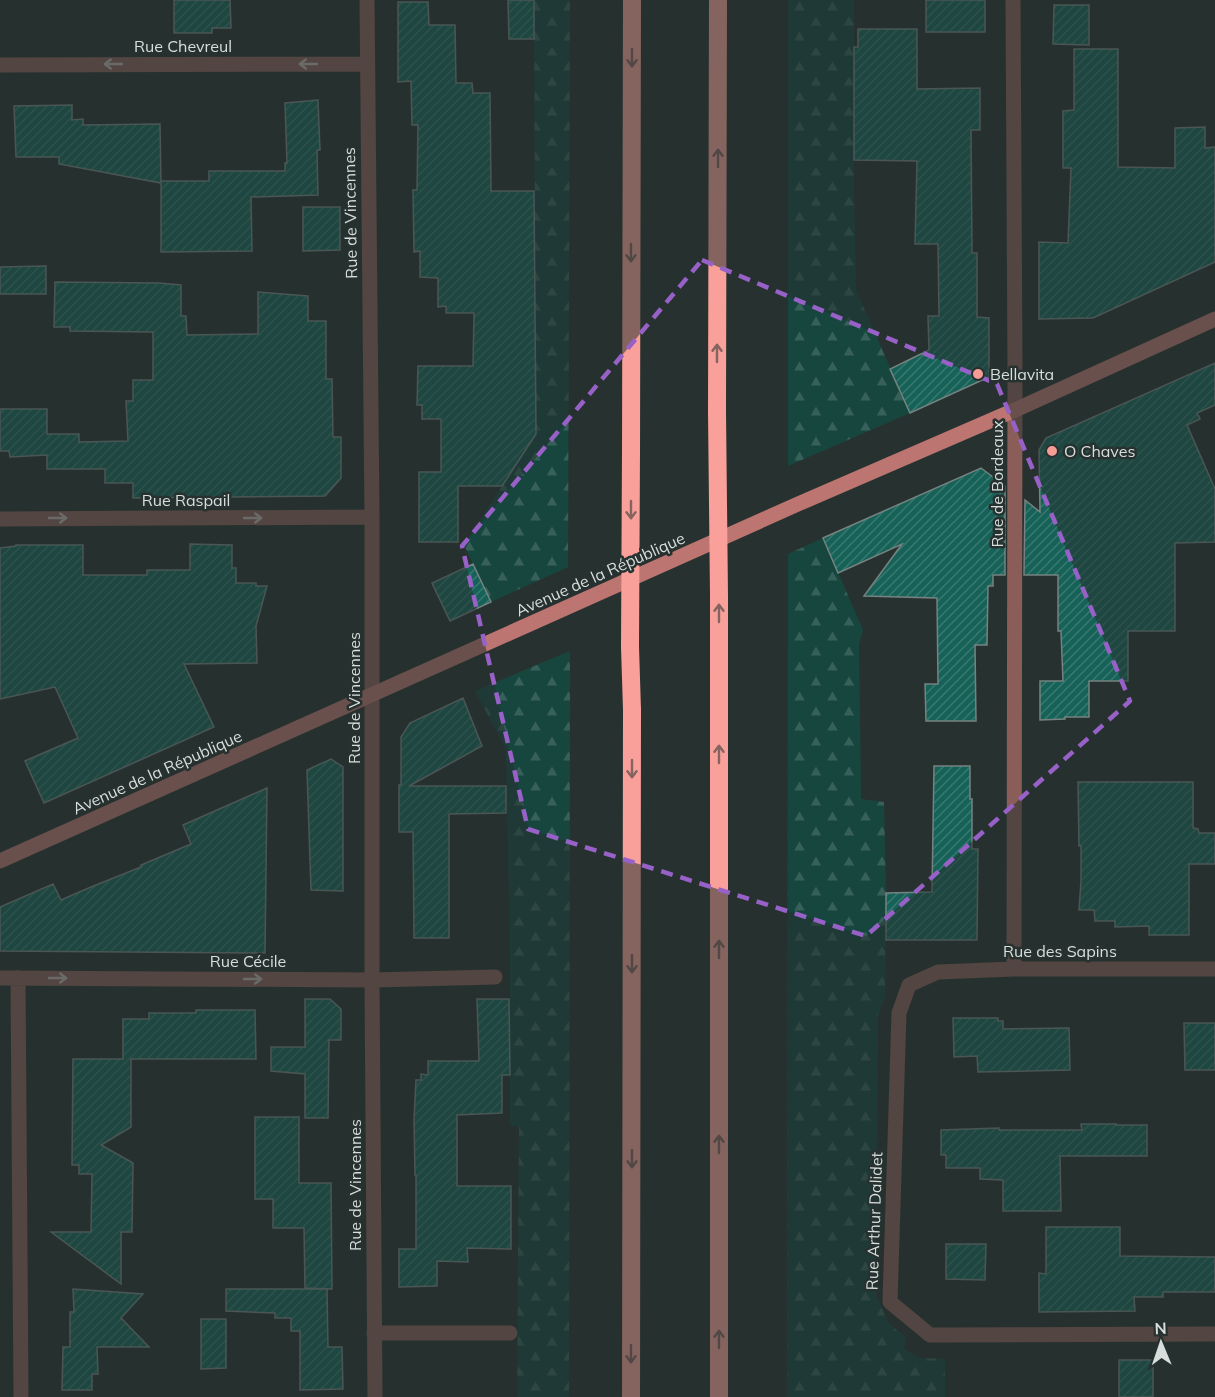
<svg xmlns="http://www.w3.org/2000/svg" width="1215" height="1397" font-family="Mulish,sans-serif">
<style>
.forest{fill:url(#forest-firs)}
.building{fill:url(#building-hatch);stroke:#768380;stroke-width:1.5}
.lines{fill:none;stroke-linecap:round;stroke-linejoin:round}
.minor{stroke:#8a5d59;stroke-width:15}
.secondary{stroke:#bc7570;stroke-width:15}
.motorway{stroke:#f8a099;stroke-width:18}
.motorway-bridge{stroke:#f8a099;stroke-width:18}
.oneway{stroke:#85645f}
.oneway2{stroke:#bcb1ae}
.marked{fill:none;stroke:#9761c8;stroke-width:4.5;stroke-dasharray:12 8;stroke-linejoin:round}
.poi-dot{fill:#f59c95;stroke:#273230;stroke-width:2}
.labels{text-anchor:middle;stroke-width:5;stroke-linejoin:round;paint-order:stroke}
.street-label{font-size:16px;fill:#d7dedc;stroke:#273230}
.poi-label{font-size:16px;fill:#d7dedc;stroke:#273230;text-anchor:start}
</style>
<defs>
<pattern id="forest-firs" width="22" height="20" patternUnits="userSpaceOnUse" patternTransform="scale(1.5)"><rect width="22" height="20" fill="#17463f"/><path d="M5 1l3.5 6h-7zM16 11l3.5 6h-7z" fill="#38605a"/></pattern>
<pattern id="building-hatch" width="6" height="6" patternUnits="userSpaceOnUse" patternTransform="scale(1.5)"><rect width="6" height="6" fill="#176258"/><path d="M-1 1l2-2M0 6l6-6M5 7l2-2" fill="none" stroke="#38786f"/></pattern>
</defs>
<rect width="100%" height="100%" fill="#273230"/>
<path class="forest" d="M 534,0 L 570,0 L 568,567 L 491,602 L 464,545 L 536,434 Z
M 788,0 L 854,0 L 854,194 L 856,290 L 910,413 L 788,466 Z
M 823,538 L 863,630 L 859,644 L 861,799 L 884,802 L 886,893 L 885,996 L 878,1015 L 876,1294 L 888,1323 L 906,1337 L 904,1349 L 920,1358 L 945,1359 L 945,1397 L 787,1397 L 788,554 Z
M 570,651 L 569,1397 L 517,1397 L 519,1127 L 510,1125 L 510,953 L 506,749 L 475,691 Z"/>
<path class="building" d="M 174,0 L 230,0 L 231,28 L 212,28 L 212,33 L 174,33 Z
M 508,0 L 534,0 L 534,39 L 509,39 Z
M 926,0 L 985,0 L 985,32 L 926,32 Z
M 398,2 L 428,2 L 429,25 L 455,25 L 456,83 L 472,83 L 473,93 L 490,93 L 491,191 L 534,191 L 536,434 L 502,486 L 458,486 L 458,542 L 419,542 L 419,472 L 441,472 L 441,419 L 422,419 L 422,405 L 417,405 L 418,366 L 473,366 L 474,313 L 446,313 L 446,306 L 438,307 L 438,278 L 420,277 L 420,251 L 414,252 L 413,190 L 417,190 L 418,125 L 412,125 L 411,81 L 398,82 Z
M 1054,5 L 1089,5 L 1089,45 L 1053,44 Z
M 858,29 L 917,29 L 917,89 L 980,88 L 980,130 L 971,130 L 972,253 L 977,253 L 977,317 L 989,318 L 989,377 L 910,413 L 890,369 L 929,350 L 928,316 L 939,316 L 938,244 L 915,244 L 917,161 L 854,160 L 854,47 L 858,47 Z
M 1074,49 L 1118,49 L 1118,167 L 1175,168 L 1175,128 L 1205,127 L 1205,148 L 1215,147 L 1215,262 L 1093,318 L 1039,319 L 1039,242 L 1068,243 L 1071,168 L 1063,168 L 1063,111 L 1074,110 Z
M 318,100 L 320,150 L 317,150 L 318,195 L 251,197 L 252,251 L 161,252 L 161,181 L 209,181 L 209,171 L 285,171 L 285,163 L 287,163 L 285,103 Z
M 72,105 L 72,120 L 83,119 L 83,125 L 160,124 L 161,183 L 59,164 L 59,157 L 16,157 L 14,106 Z
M 303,207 L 340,207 L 340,250 L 303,251 Z
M 46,266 L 46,294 L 0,294 L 0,267 Z
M 55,282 L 159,283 L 181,285 L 181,316 L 186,316 L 187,335 L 258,334 L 258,292 L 308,296 L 308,321 L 326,321 L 326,379 L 332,379 L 333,437 L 341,437 L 341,478 L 325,496 L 133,498 L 133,483 L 105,483 L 105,469 L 47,469 L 47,455 L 10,457 L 9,451 L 0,451 L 0,409 L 47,409 L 47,434 L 79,434 L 79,442 L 128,441 L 126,401 L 133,401 L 133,380 L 153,380 L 153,332 L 70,331 L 70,327 L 54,327 Z
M 1215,363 L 1215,405 L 1197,413 L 1200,419 L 1187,425 L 1215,489 L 1215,542 L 1175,543 L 1175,631 L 1128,631 L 1128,681 L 1089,681 L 1089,717 L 1065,717 L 1065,719 L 1040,720 L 1040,681 L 1063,681 L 1061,631 L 1058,631 L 1058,575 L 1024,575 L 1025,500 L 1040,512 L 1039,450 L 1046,438 Z
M 981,468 L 1005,486 L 1005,575 L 993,575 L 993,586 L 988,586 L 987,645 L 975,645 L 976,721 L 926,721 L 925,684 L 938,684 L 937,598 L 864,596 L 902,544 L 838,573 L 823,538 Z
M 190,544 L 232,545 L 232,568 L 236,568 L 236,583 L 256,583 L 256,586 L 267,586 L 256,626 L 257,663 L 184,664 L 214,727 L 44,803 L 25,761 L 78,738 L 55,687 L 0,699 L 0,548 L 16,546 L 16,545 L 83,545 L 83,575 L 147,575 L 147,570 L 190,570 Z
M 473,564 L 491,602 L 450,621 L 432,583 Z
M 463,698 L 482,746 L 409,786 L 506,786 L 506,813 L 449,814 L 449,938 L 414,938 L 413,832 L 399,832 L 399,785 L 401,785 L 401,737 L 410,723 Z
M 331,759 L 343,767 L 343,891 L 311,890 L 307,770 Z
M 934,766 L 970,766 L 970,799 L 972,799 L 972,849 L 978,849 L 977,940 L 886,940 L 886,893 L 932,892 Z
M 1078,782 L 1193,782 L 1193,828 L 1198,829 L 1199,833 L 1215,833 L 1215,864 L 1189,864 L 1189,935 L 1149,935 L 1149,926 L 1115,927 L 1115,921 L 1095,921 L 1094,910 L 1079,910 L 1081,881 L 1081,846 L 1079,846 Z
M 267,788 L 265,953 L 0,951 L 0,907 L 53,884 L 61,900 L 91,887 L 141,867 L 141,865 L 191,844 L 183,825 Z
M 305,999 L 330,999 L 341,1009 L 341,1040 L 329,1040 L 328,1118 L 305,1118 L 305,1074 L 271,1071 L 271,1047 L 305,1047 Z
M 477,999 L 509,999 L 510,1075 L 502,1075 L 502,1113 L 457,1115 L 457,1186 L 511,1186 L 511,1249 L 467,1248 L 468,1262 L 437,1261 L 437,1286 L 399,1287 L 399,1249 L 416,1249 L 416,1175 L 415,1175 L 414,1119 L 416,1080 L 421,1080 L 421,1074 L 428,1075 L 428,1061 L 479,1061 Z
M 196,1010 L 255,1010 L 256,1059 L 131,1059 L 131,1127 L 101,1145 L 133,1163 L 132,1232 L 121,1232 L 121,1284 L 51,1232 L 91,1232 L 92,1174 L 79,1174 L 79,1165 L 72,1165 L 73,1059 L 123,1059 L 123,1019 L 149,1019 L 149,1013 L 196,1013 Z
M 953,1018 L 998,1018 L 998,1021 L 1003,1021 L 1003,1029 L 1069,1028 L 1070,1070 L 978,1072 L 977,1056 L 954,1057 Z
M 1184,1023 L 1215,1023 L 1215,1070 L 1185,1070 Z
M 255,1117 L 299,1117 L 299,1183 L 331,1183 L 332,1289 L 305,1288 L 304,1228 L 273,1228 L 273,1199 L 255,1199 Z
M 1081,1124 L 1116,1124 L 1116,1125 L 1147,1125 L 1147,1156 L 1060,1156 L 1061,1211 L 1003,1211 L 1003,1180 L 980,1179 L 980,1168 L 946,1168 L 946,1155 L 941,1155 L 941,1130 L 999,1128 L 999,1130 L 1082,1130 Z
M 1046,1227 L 1120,1227 L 1120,1256 L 1215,1257 L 1215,1292 L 1163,1292 L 1163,1297 L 1134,1297 L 1135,1311 L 1039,1312 L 1039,1273 L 1046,1274 Z
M 946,1244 L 986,1244 L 985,1280 L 946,1279 Z
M 73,1289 L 143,1294 L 121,1318 L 149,1347 L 97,1347 L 98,1374 L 92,1374 L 92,1390 L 62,1390 L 63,1347 L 70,1347 L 70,1312 L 74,1312 Z
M 226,1289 L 327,1289 L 328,1347 L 342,1347 L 343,1389 L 300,1390 L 300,1331 L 291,1331 L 291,1318 L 275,1318 L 275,1313 L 226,1311 Z
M 201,1319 L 226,1319 L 226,1368 L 201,1369 Z
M 1119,1360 L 1153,1360 L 1153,1397 L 1119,1397 Z"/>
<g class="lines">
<path class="minor" d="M 367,0 L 372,517 L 372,980 L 375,1397
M 1013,0 L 1015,370 L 1014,969
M 0,65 L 366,64
M 0,519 L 372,517
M 1215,969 L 1014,969 L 938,972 L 909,985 L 899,1013 L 890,1302 L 930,1335 L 1215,1334
M 0,978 L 372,980 L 495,977
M 18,978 L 21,1397
M 374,1333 L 510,1333"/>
<path class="secondary" d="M 0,861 L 798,504 L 1015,410 L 1215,319"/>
<path class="motorway" d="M 717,412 L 718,0
M 631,452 L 632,0
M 631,1397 L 632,710
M 719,1397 L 719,672"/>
<path class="motorway-bridge" d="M 717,412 L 719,595 L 719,672
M 631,452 L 630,647 L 632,710"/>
</g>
<defs><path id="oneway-shaft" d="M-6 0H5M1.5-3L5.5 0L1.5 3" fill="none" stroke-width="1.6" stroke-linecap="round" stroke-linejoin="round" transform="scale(1.5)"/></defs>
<g class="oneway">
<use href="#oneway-shaft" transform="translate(632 58) rotate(90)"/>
<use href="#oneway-shaft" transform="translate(718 158) rotate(-90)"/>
<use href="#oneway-shaft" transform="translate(631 253) rotate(90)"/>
<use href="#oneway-shaft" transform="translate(717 353) rotate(-90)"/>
<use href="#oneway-shaft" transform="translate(631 510) rotate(90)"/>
<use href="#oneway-shaft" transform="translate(719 613) rotate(-90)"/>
<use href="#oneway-shaft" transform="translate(719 754) rotate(-90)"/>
<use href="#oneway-shaft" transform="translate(632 769) rotate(90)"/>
<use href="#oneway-shaft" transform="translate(719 949) rotate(-90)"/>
<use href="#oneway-shaft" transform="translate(632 964) rotate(90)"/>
<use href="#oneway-shaft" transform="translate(719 1144) rotate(-90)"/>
<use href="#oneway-shaft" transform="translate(632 1159) rotate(90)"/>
<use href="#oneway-shaft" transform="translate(719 1339) rotate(-90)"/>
<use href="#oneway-shaft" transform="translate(631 1354) rotate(90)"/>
</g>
<g class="oneway2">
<use href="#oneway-shaft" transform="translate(113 64) rotate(180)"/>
<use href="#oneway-shaft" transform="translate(308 64) rotate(180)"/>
<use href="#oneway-shaft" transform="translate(58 518)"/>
<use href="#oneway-shaft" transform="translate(253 518)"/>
<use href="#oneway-shaft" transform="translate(58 978)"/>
<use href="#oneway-shaft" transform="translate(253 979)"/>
</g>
<path d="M0 0H1215V1397H0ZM 702,260 L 997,384 L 1130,701 L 866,936 L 528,829 L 462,546 Z" fill="#273230" fill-opacity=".55" fill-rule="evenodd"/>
<path class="marked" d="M 702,260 L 997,384 L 1130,701 L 866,936 L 528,829 L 462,546 Z"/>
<g class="poi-dot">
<circle cx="978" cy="374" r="6"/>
<circle cx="1052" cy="451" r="6"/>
</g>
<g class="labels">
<g class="street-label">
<text x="183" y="52">Rue Chevreul</text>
<text transform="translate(350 213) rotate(-91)" y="6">Rue de Vincennes</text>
<text transform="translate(997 484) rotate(-90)" y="6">Rue de Bordeaux</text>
<text x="186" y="506">Rue Raspail</text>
<text transform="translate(600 574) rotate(-24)" y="6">Avenue de la République</text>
<text transform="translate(354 698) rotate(-90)" y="6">Rue de Vincennes</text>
<text transform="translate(157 772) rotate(-24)" y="6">Avenue de la République</text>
<text x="1060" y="957">Rue des Sapins</text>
<text x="248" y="967">Rue Cécile</text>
<text transform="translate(355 1185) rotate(-90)" y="6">Rue de Vincennes</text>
<text transform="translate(874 1221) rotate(-88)" y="6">Rue Arthur Dalidet</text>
</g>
<g class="poi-label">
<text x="990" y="380">Bellavita</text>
<text x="1064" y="457">O Chaves</text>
</g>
</g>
<g transform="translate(1161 1343) rotate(358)" stroke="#273230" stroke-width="4.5" paint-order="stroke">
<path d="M0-4.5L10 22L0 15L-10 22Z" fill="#d7dedc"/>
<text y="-9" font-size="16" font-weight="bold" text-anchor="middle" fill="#d7dedc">N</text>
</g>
</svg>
